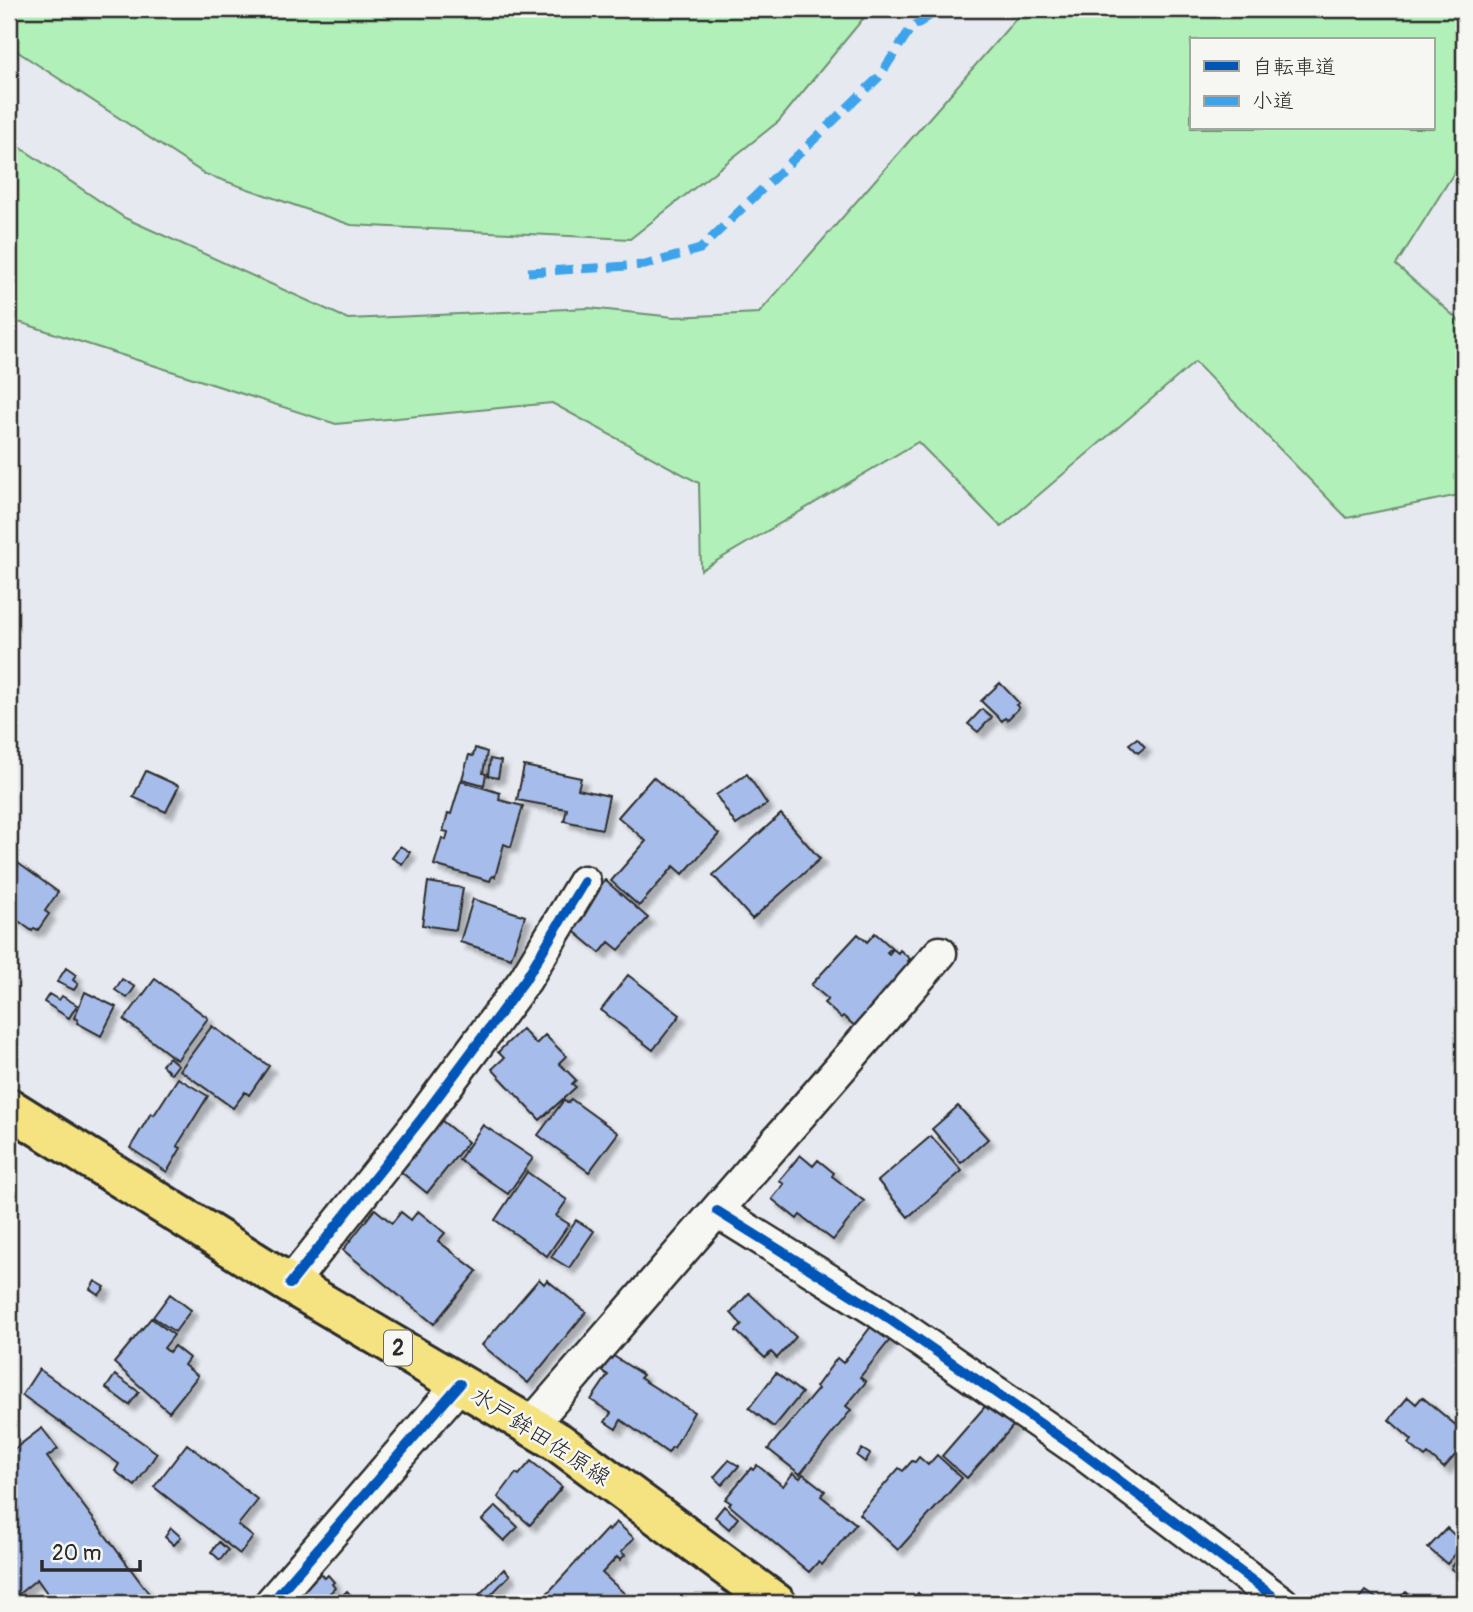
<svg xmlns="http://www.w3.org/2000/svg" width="1473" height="1612" font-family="Pangolin,'Klee One',sans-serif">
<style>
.green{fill:#b1f0b8;stroke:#6e8e72;stroke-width:2;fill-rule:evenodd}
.building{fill:#a6bcea;stroke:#2b2b2b;stroke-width:2;filter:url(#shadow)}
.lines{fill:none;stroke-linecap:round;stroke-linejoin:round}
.minor-casing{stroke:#2b2b2b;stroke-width:37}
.primary-casing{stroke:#2b2b2b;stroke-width:44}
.minor{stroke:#f6f6f2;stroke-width:32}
.primary{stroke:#f5e382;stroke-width:38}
.quiet{stroke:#3ea3eb;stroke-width:9;stroke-dasharray:18 9;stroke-linecap:butt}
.cycleway-casing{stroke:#f6f6f2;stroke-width:15}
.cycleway{stroke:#0057b8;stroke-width:10}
.labels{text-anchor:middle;stroke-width:5;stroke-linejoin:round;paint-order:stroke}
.shield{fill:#f6f6f2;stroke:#686867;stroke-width:2}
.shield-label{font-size:21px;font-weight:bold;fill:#2b2b2b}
.street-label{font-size:23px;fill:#2b2b2b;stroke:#f6f6f2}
</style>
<defs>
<filter id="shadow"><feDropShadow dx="6" dy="6" stdDeviation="2" flood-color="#0004"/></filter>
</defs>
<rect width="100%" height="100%" fill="#e6eaf0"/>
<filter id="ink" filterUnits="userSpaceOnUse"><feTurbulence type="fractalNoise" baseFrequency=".0143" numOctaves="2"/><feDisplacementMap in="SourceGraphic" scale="14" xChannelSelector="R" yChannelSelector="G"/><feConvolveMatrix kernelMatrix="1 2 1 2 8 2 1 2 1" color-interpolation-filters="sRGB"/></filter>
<g filter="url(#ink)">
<path class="green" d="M 9,9 L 871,9 L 779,121 L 630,239 L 351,225 L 205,174 L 9,46 Z
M 1027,9 L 1464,9 L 1464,157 L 1396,265 L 1464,325 L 1464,494 L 1347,518 L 1195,362 L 1001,527 L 918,442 L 701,570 L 699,483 L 552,403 L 336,424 L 22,323 L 9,321 L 9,140 L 125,218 L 348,319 L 589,308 L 674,317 L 759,313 L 1021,13 ZM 1191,40 L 1433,40 L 1433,128 L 1191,128 Z"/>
<path class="building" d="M 1000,683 L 1019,703 L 1016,705 L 1019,708 L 1007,720 L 1005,718 L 1002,721 L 981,701 Z
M 982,709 L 992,717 L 978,732 L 968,724 Z
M 1137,738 L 1145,747 L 1138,753 L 1129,744 Z
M 475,748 L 487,752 L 483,773 L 486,774 L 484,785 L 462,779 L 469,755 L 473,756 Z
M 490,759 L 501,761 L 498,778 L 488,776 Z
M 524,766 L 581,778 L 578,789 L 609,796 L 602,829 L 564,821 L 567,809 L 517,800 Z
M 146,771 L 179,786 L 166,812 L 133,797 Z
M 747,774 L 767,804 L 736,825 L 716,795 Z
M 653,777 L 719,834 L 683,874 L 674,866 L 639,906 L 611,881 L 646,841 L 618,817 Z
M 461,781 L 500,793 L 499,800 L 523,806 L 511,847 L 504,844 L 495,877 L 492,876 L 490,881 L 434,865 L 442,838 L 446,840 L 448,832 L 443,831 L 448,813 L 451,814 Z
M 781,814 L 820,859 L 752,919 L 713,875 Z
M 400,846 L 410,852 L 402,864 L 392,858 Z
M 11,858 L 58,892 L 45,911 L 49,914 L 38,930 L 34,928 L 32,931 L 9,914 L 9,860 Z
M 605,880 L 648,918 L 619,950 L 609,942 L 600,953 L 569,927 L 579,911 Z
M 428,882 L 463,888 L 456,930 L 422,925 Z
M 473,899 L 525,916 L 511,958 L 460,942 Z
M 875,933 L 892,948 L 887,952 L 889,954 L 893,949 L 898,953 L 900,950 L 910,959 L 908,961 L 911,964 L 855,1026 L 843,1016 L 841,1018 L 824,1003 L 828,999 L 811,985 L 858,934 L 867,942 Z
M 66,968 L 76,975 L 73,980 L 78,984 L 74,990 L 57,982 Z
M 628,975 L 680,1015 L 653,1050 L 601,1010 Z
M 122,979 L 135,987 L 127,998 L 115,990 Z
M 155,979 L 208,1018 L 177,1060 L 124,1020 Z
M 85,992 L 116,1007 L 101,1036 L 77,1023 L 78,1020 L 74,1018 Z
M 49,994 L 59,1000 L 62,996 L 77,1005 L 69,1018 L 44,1002 Z
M 212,1026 L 269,1066 L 249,1095 L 245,1092 L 233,1108 L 180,1070 Z
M 522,1029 L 536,1044 L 545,1035 L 566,1056 L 559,1063 L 576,1080 L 572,1084 L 576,1087 L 540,1120 L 492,1069 L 504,1058 L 498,1052 Z
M 169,1057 L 178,1065 L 171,1074 L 162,1065 Z
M 178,1078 L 208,1096 L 177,1146 L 181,1148 L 167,1172 L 130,1148 L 151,1113 L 154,1115 Z
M 571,1099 L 618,1133 L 589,1172 L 538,1135 L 564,1100 L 568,1103 Z
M 958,1106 L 988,1139 L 961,1163 L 932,1129 Z
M 436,1116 L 468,1142 L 427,1193 L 395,1167 Z
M 483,1125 L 533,1158 L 508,1194 L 459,1160 Z
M 931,1136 L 962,1171 L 908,1217 L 878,1181 Z
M 800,1155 L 813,1166 L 818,1160 L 834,1173 L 832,1176 L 864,1201 L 833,1240 L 800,1215 L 797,1219 L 772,1199 L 784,1184 L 779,1181 Z
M 527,1172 L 567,1200 L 556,1216 L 569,1224 L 547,1256 L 495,1220 Z
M 375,1209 L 392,1223 L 401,1212 L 411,1220 L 418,1211 L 445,1233 L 438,1241 L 477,1271 L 434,1324 L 343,1250 Z
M 576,1220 L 594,1231 L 569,1268 L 551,1257 Z
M 539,1279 L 544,1284 L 547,1280 L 586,1312 L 528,1383 L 482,1345 Z
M 95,1281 L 105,1287 L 99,1295 L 90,1289 Z
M 749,1293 L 796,1337 L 777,1358 L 771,1352 L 765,1358 L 736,1331 L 742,1325 L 731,1313 Z
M 170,1294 L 191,1310 L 175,1332 L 153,1317 Z
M 151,1318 L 174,1335 L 164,1348 L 169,1352 L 174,1346 L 189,1358 L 184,1365 L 198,1376 L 169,1412 L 114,1363 Z
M 876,1320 L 894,1335 L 860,1377 L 866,1382 L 846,1406 L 851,1410 L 800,1474 L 768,1449 L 818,1389 L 816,1387 L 837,1358 L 843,1363 Z
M 612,1355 L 643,1375 L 640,1378 L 694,1412 L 674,1448 L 672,1447 L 668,1453 L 621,1420 L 616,1429 L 605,1422 L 611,1413 L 591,1400 L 608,1375 L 602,1371 Z
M 39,1369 L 157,1453 L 135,1486 L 115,1471 L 119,1464 L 22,1395 Z
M 776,1373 L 802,1393 L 774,1427 L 749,1408 Z
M 115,1375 L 139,1392 L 129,1405 L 106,1388 Z
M 1408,1397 L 1416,1404 L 1422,1397 L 1464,1432 L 1464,1445 L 1444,1468 L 1428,1454 L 1425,1457 L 1409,1444 L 1412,1440 L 1389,1420 Z
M 988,1403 L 1014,1425 L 967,1478 L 942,1456 Z
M 42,1428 L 58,1449 L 47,1457 L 156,1603 L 54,1603 L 37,1579 L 9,1602 L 9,1560 L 12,1557 L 9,1552 L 9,1453 Z
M 187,1444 L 258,1500 L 238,1525 L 253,1537 L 240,1554 L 154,1487 Z
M 862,1449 L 870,1454 L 865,1462 L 857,1456 Z
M 937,1455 L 962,1478 L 898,1550 L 859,1514 L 899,1468 L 903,1471 L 912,1461 L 915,1462 L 919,1457 L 928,1465 Z
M 729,1460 L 739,1466 L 722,1485 L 714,1477 Z
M 531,1461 L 562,1487 L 530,1525 L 498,1497 L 516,1473 L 519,1475 Z
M 757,1465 L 783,1486 L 793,1473 L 800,1478 L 803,1474 L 825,1491 L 821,1496 L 856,1524 L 822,1565 L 818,1562 L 809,1572 L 729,1505 L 731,1503 L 725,1499 L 751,1468 L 753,1470 Z
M 496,1506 L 518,1527 L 504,1541 L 482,1520 Z
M 724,1506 L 738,1518 L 729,1529 L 715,1517 Z
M 616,1522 L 634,1538 L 621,1552 L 625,1555 L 620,1560 L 617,1557 L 602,1573 L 625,1594 L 617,1603 L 548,1603 L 543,1598 L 607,1529 L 609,1531 Z
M 171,1528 L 181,1537 L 174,1545 L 165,1537 Z
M 1447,1528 L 1464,1544 L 1447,1564 L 1428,1548 Z
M 219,1542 L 228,1550 L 220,1560 L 211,1552 Z
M 1464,1552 L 1464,1578 L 1451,1568 Z
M 504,1569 L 510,1575 L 483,1603 L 471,1603 Z
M 321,1573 L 325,1578 L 328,1575 L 334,1582 L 332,1584 L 335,1588 L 320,1603 L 291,1603 Z
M 347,1591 L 358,1603 L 325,1603 L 335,1594 L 339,1599 Z
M 1366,1591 L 1383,1603 L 1356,1603 Z
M 1406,1592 L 1420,1603 L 1394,1603 Z
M 918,1593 L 930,1603 L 909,1603 Z"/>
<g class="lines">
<g class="minor-casing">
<path id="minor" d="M 717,1211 L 876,1310 L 1080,1451 L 1282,1603
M 290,1284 L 422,1118 L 525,980 L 584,882
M 530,1426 L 940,953
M 271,1603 L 460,1384"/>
</g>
<g class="primary-casing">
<path id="primary" d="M 9,1108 L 290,1284 L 558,1442 L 776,1603"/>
</g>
<use href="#minor" class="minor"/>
<use href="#primary" class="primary"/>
<path class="quiet" d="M 528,272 L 645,265 L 700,249 L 879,77 L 911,28 L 940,9"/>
<g class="cycleway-casing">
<path id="cycleway" d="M 717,1211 L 876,1310 L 1080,1451 L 1282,1603
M 290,1284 L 422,1118 L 525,980 L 584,882
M 271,1603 L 460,1384"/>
</g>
<use href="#cycleway" class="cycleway"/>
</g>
</g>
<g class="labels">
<rect class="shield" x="384" y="1330.5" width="28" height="35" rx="5"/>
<g class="shield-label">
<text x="398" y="1355">2</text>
</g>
<g class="street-label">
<text transform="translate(541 1436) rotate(33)" y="8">水戸鉾田佐原線</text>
</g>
</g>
<rect width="1473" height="1612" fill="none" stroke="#f6f6f2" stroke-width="35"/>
<rect x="18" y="18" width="1438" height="1577" fill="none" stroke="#2b2b2b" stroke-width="2.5" filter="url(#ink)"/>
<rect x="1190" y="38" width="245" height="91" fill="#f6f6f2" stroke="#a5a5a2" stroke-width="2"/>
<rect x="1204" y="61" width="35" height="10" fill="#0057b8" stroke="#a5a5a2" stroke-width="2"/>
<text x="1252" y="74" font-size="21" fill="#2b2b2b">自転車道</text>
<rect x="1204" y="96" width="35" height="10" fill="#3ea3eb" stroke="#a5a5a2" stroke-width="2"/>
<text x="1252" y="108" font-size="21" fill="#2b2b2b">小道</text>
<path d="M42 1560v10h98v-10" fill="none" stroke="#2b2b2b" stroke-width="3.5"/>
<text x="52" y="1560" font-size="21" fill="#2b2b2b" stroke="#f6f6f2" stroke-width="5" paint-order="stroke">20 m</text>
</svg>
